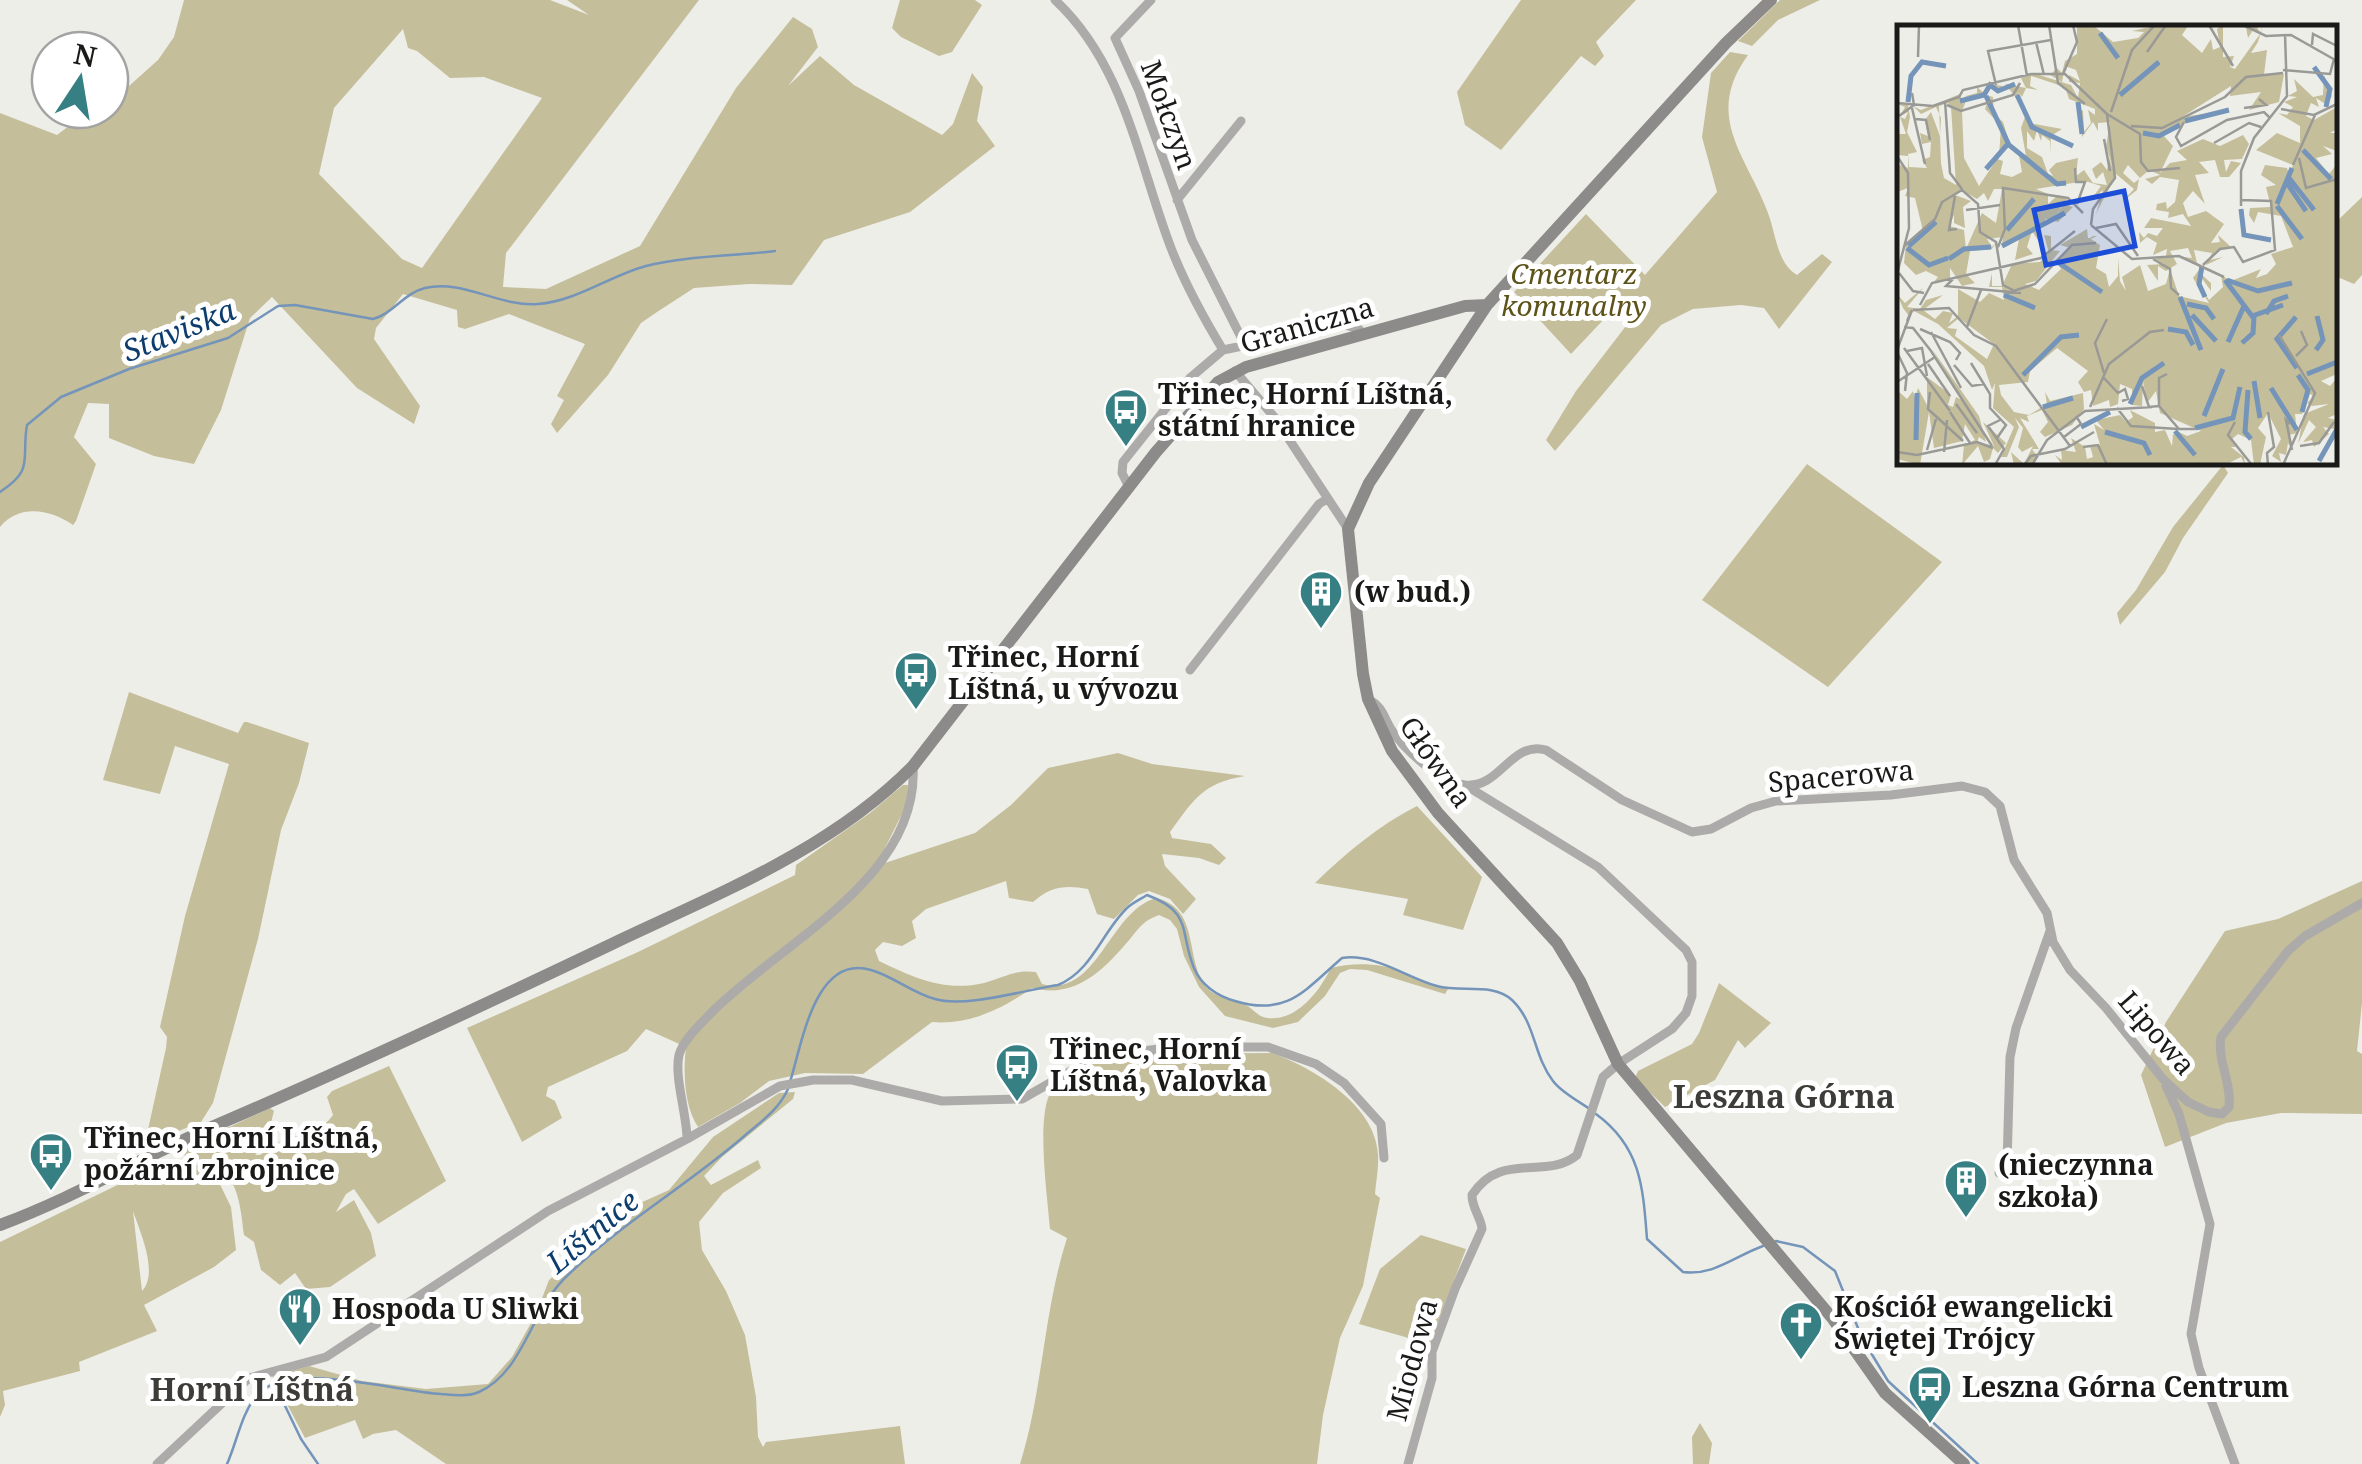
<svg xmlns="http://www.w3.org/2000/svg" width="2362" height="1464" font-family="'Noto Serif',serif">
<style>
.green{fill:#c5be9b;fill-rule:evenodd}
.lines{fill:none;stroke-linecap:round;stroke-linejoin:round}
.stream{stroke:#7494b9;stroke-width:2.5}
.street{stroke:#acabaa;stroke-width:9}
.secondary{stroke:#8c8b89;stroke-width:12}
.labels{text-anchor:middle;stroke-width:10;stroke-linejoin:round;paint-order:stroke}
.street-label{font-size:28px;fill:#1a1a19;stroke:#fff}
.park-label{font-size:28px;font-style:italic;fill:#5d5218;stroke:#fff}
.poi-label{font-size:28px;font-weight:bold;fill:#1a1a19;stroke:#fff;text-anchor:start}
.water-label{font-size:30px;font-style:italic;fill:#0c3d6d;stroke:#fff}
.quarter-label{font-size:32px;font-weight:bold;fill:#3d3c39;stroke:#fff}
.inset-river{fill:none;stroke:#7494b9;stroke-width:5}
.inset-road{fill:none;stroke:#999996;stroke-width:2.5}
.view{fill:#1d4ed8;fill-opacity:0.15;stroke:#1d4ed8;stroke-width:5}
.inset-edge{fill:none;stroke:#1a1a19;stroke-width:5}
</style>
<rect width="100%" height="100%" fill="#eeeee9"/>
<path class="green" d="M 184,0 L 550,0 L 589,15 L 567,0 L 699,0 L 506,253 L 503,287 L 546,289 L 640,246 L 736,88 L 793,17 L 812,29 L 818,47 L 788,86 L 820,56 L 854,85 L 942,135 L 953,124 L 972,73 L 983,87 L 977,121 L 995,146 L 910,212 L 824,240 L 792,285 L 749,284 L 694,288 L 657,312 L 641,323 L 608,375 L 557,433 L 551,424 L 564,400 L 557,396 L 585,344 L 509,314 L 465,329 L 458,327 L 457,310 L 403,294 L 376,328 L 374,339 L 420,406 L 414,424 L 357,388 L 272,297 L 250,318 L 221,410 L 194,464 L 154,456 L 109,438 L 109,404 L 88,403 L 74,437 L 96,464 L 76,521 L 73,525 C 51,510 20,503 0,527 L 0,113 L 57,135 L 90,110 L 110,110 L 110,103 L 158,60 L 174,37 ZM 403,29 L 408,48 L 417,51 L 450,78 L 484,77 L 542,98 L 422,268 L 402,259 L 319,174 L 334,108 Z
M 900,0 L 975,0 L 982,5 L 952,52 L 939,56 L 901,37 L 892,28 Z
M 1521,0 L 1636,0 L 1596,42 L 1604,56 L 1595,66 L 1581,56 L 1501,150 L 1465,125 L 1457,92 Z
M 1780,0 L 1820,0 L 1778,20 L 1752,46 L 1738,41 Z
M 1730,52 L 1748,55 C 1703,117 1747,156 1768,213 C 1776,234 1777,263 1797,275 L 1822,254 L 1832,262 L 1779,329 L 1764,308 L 1741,305 L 1693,309 L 1661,325 L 1555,451 L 1546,440 L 1576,391 L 1639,309 L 1625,297 L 1571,354 L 1514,292 L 1586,214 L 1645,275 L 1717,192 L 1702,137 L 1711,73 Z
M 2362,197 L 2362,275 L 2354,284 L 2335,276 L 2335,223 Z
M 1807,464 L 1942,562 L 1828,687 L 1702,600 Z
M 2223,465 L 2228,473 L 2183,538 L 2165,572 L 2120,625 L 2117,613 L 2136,590 L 2173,527 Z
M 129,692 L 238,733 L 244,722 L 247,722 L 309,743 L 299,783 L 281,830 L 258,939 L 213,1103 L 201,1122 L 149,1143 L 147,1134 L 166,1048 L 167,1037 L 160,1027 L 185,916 L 229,764 L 175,746 L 160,794 L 103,780 Z
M 1118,753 L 1152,764 L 1245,776 C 1203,783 1194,799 1170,832 L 1172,838 L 1211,844 L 1226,858 L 1219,865 L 1199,858 L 1162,854 L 1165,866 L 1196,899 L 1183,914 L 1170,899 L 1149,891 L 1138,895 L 1114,919 L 1097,914 L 1088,889 C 1066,885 1051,886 1033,902 L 1009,898 L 1006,881 L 926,909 L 912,921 L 916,938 L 902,946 L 883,942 L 875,950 L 879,961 C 915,978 944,992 984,983 C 1004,978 1015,969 1036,972 L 1042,984 C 1098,998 1108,912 1156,898 C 1201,908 1184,961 1207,988 C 1216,998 1230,998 1242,1003 C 1252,1006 1256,1017 1268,1018 C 1298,1021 1320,990 1331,968 C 1352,962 1383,963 1403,972 C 1419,979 1430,986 1448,989 L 1445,994 L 1367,970 L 1350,969 L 1340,973 L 1325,996 L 1298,1022 L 1273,1028 L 1225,1016 L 1199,987 L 1184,956 L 1177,929 L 1170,920 L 1159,915 C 1143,921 1140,927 1130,939 C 1103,971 1075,999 1032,988 C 1001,1010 969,1025 932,1022 L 863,1074 L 805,1073 L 769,1081 L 740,1103 L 698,1127 C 684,1106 683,1072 686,1047 L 646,1029 L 627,1051 L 548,1087 L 546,1096 L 555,1101 L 562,1118 L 522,1142 L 467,1028 L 638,952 L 795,875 L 796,865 L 870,813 L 903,785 L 908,785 L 907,804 L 876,866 L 975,833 L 1011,805 L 1048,768 Z
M 1417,806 L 1482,877 L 1463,930 L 1403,915 L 1408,899 L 1315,883 C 1347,852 1378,826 1417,806 Z
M 2362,881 L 2362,1003 L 2357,1051 L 2362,1054 L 2362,1114 L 2281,1113 L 2226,1123 L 2165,1147 L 2141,1075 L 2166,1022 L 2225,931 L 2278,919 Z
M 1719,983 L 1771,1023 L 1745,1048 L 1738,1040 L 1715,1080 L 1665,1107 L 1635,1078 L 1638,1071 L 1692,1044 L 1699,1033 Z
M 1272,1053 C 1313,1068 1375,1104 1378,1154 C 1379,1167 1376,1181 1375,1194 L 1380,1198 L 1363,1286 L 1340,1338 L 1323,1415 L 1317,1464 L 1020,1464 C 1043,1391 1043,1313 1067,1238 L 1050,1229 C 1048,1200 1034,1107 1054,1088 C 1069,1073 1090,1064 1110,1057 L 1115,1060 L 1118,1057 L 1137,1055 L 1144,1059 L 1152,1054 Z
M 389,1066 L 446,1181 L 378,1224 L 354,1189 L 346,1194 L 336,1212 L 354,1200 L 371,1233 L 376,1256 L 330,1287 L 306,1289 L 295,1273 L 280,1285 L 261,1270 L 254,1242 L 244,1235 C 238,1177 231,1165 174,1153 L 270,1108 L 274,1111 L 266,1142 L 255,1155 L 260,1155 C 269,1149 279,1141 290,1138 C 308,1132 322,1131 333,1115 L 327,1097 L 332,1091 Z
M 795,1092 L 793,1099 L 722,1157 L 704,1176 L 711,1185 L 758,1160 L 761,1168 L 723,1193 L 699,1222 L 702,1250 L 726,1291 L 745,1335 L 756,1397 L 758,1437 L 763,1447 L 766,1442 L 900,1426 L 905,1464 L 446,1464 L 396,1430 L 373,1434 L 363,1439 L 355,1420 L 305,1438 L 272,1376 L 309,1366 L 362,1381 L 426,1389 L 488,1384 L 512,1357 L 536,1314 L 549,1280 L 627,1209 L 669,1190 L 713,1137 L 779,1093 Z
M 169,1160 L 197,1165 L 214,1172 L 231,1207 L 236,1250 L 214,1267 L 144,1305 L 157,1331 L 79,1362 L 80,1371 L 3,1391 L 5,1405 L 0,1417 L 0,1242 ZM 133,1211 C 140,1232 159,1273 142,1291 Z
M 1421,1235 L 1466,1249 L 1430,1344 L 1359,1324 L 1380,1269 Z
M 1700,1423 L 1712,1443 L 1709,1464 L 1693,1464 L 1692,1437 Z"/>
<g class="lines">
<path class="stream" d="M 0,492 C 35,469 21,460 27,425 L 61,397 L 129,369 L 228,338 L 278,306 L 295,305 L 373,319 C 393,314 404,293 425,288 C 463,279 499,307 538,304 C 577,301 609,276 646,266 C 683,256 736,256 775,251
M 790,1082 C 802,1044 815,953 871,970 C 893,976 912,993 935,999 C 965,1008 1025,990 1058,985 C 1092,971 1102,932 1127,908 C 1132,903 1141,899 1147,895 C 1193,912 1179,931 1194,968 C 1201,985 1217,996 1235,1001 C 1287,1017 1305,990 1342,958 C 1375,953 1407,978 1437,986 C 1461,993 1492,982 1512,1000 C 1536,1023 1533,1055 1553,1081 C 1561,1092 1578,1101 1590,1109
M 1596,1114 C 1641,1147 1643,1187 1647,1239 L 1683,1272 C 1714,1276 1735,1256 1763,1246
M 1776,1241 L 1803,1247 L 1835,1271 L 1862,1338 L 1888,1381 L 1978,1464
M 275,1385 L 301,1439 L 318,1464
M 227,1464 C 237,1442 241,1414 257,1395 C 289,1359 397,1392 441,1394 C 453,1395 468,1397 479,1392 C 525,1371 530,1309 569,1274 C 622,1223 686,1186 742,1138 C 759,1123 778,1111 788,1089"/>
<path class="street" d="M 1055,0 C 1125,65 1138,162 1171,248 C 1185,284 1203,317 1223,350
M 1151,0 L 1115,38 L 1139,91 L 1192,240 L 1246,347
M 1177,200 L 1241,121
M 1235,371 L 1275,418 L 1348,529
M 1129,487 L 1122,473 L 1123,462 L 1190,378 L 1223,350 L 1345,325 L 1359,329 L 1363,335
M 1190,670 L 1319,504 L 1327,499
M 1368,699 C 1383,707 1383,716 1391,729 C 1404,750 1439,781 1465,785 C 1500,789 1511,740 1546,750 L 1622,800 L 1692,832 L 1711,829 L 1751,808 L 1776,801 L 1891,795 L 1962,786 L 1985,792 L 2000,806 L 2014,860 L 2047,913 L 2053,942 L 2070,970 L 2106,1008 L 2163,1079 L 2188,1102 L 2209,1112 L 2222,1114 L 2229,1107 C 2232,1083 2217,1061 2221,1037 L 2288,951 L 2305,936 L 2362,903
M 2166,1086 L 2179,1114 L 2210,1224 L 2191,1334 L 2199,1368 L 2235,1464
M 687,1139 C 687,1115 674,1077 679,1055 C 683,1040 700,1025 711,1013 C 780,943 920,878 913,766
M 1999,1173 L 2007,1165 L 2010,1057 L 2016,1028 L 2050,931
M 157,1464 L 249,1378 L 326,1357 L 548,1211 L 687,1139 L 780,1086 L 813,1080 L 852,1080 L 942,1101 L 1022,1099 L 1097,1056 L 1177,1047 L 1268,1047 L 1316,1064 L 1344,1083 L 1381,1124 L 1384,1158
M 1408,1464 L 1432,1378 L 1432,1352 L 1455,1289 L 1482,1229 C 1481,1217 1472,1209 1472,1195 C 1501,1150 1546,1181 1577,1155 L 1603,1077 L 1618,1064 L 1672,1029 L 1686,1013 L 1692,996 L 1692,962 L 1686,950 L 1598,867 L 1465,785"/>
<path class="secondary" d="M 1771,0 L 1726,43 L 1487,305 L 1369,483 L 1348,529 L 1363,674 L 1368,699 L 1392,751 L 1438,813 L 1557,943 L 1580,981 L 1618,1064 L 1833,1319 L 1885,1393 L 1964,1464
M 0,1225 C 76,1197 146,1155 221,1123 C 354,1066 484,1005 614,943 C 719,893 830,850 913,766 L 1156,452 L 1218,382 L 1246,367 L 1465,306 L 1487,305"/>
</g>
<defs>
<g id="bus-pin" transform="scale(2.25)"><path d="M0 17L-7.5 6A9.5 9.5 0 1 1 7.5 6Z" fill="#367f83" stroke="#fff"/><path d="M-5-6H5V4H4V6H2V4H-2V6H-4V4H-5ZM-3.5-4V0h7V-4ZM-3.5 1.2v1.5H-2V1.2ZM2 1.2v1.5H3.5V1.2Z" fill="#fff"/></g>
<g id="building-pin" transform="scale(2.25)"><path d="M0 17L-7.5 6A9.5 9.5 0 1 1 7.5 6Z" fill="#367f83" stroke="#fff"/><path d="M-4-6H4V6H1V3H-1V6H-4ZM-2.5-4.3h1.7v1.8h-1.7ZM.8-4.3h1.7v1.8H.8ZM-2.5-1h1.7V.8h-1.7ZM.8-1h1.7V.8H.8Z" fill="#fff"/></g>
<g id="restaurant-pin" transform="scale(2.25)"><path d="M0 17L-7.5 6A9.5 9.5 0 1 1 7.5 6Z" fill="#367f83" stroke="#fff"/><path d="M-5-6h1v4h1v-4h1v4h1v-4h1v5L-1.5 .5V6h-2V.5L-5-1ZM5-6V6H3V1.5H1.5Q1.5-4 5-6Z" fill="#fff"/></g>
<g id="church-pin" transform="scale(2.25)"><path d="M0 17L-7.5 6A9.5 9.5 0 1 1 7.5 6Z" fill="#367f83" stroke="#fff"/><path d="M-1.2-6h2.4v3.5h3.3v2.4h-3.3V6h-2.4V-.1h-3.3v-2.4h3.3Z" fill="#fff"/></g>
</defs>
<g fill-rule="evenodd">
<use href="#bus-pin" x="1126" y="410"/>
<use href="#building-pin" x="1321" y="592"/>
<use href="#bus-pin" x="916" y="673"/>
<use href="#bus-pin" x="1017" y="1065"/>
<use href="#bus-pin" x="51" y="1154"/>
<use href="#building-pin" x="1966" y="1181"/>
<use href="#restaurant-pin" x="300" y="1309"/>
<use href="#church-pin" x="1801" y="1323"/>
<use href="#bus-pin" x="1930" y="1387"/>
</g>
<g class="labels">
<g class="street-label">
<text transform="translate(1169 115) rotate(70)" y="10">Mołczyn</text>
<text transform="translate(1307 325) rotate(-16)" y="10">Graniczna</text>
<text transform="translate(1436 762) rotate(55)" y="10">Główna</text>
<text transform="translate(1841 776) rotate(-5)" y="10">Spacerowa</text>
<text transform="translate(2157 1033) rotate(49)" y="10">Lipowa</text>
<text transform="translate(1412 1360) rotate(-75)" y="10">Miodowa</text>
</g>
<g class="park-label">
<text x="1574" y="284">Cmentarz<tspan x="1574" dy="32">komunalny</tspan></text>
</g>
<g class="poi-label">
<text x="1158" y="404">Třinec, Horní Líštná,<tspan x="1158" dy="32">státní hranice</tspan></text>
<text x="1354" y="602">(w bud.)</text>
<text x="948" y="667">Třinec, Horní<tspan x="948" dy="32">Líštná, u vývozu</tspan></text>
<text x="1050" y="1059">Třinec, Horní<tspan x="1050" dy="32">Líštná, Valovka</tspan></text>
<text x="84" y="1148">Třinec, Horní Líštná,<tspan x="84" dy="32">požární zbrojnice</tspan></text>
<text x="1998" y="1175">(nieczynna<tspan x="1998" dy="32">szkoła)</tspan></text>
<text x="1834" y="1317">Kościół ewangelicki<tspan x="1834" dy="32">Świętej Trójcy</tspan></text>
<text x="332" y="1319">Hospoda U Sliwki</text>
<text x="1962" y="1397">Leszna Górna Centrum</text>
</g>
<g class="water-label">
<text transform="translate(179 331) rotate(-22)" y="10">Staviska</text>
<text transform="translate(593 1232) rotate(-40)" y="10">Líštnice</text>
</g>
<g class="quarter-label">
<text x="1784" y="1108">Leszna Górna</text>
<text x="252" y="1401">Horní Líštná</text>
</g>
</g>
<g transform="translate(1897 25)">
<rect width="440" height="440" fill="#eeeee9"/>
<path d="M 180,0 L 196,0 L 216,17 L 241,13 L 247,7 L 235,6 L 262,0 L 291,1 L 285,10 L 305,28 L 314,14 L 316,25 L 323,22 L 320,4 L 326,0 L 326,32 L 337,31 L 333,42 L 338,44 L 363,9 L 356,5 L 351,13 L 349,2 L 359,0 L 363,8 L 366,0 L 361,17 L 354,28 L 370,25 L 367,50 L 387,49 L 382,77 L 352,85 L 364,67 L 333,71 L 334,61 L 285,92 L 327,86 L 324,89 L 298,93 L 266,110 L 276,121 L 263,148 L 273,138 L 290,135 L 280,126 L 306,114 L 323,121 L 346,110 L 352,119 L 345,134 L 327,135 L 329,147 L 334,136 L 344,138 L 332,152 L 323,152 L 318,135 L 302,137 L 312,148 L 298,150 L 308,179 L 296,166 L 286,178 L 291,192 L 309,186 L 327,199 L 314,218 L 323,217 L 321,210 L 334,222 L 319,226 L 313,235 L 326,232 L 309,240 L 315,228 L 297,225 L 300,238 L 312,245 L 305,242 L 303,248 L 314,258 L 314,266 L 304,252 L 303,260 L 312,275 L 326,262 L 324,250 L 334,256 L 364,244 L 359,253 L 370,249 L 379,239 L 374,229 L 396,222 L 384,191 L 361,187 L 357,198 L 352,190 L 353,183 L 374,182 L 369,162 L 379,160 L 364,150 L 368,140 L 390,143 L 392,149 L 396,140 L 359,125 L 380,108 L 403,118 L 403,101 L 381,88 L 390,90 L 396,82 L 387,77 L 400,72 L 391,71 L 400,66 L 397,54 L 416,72 L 426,70 L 427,50 L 435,71 L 430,80 L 419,73 L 422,82 L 414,78 L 409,91 L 417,95 L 440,82 L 440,104 L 433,108 L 440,108 L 440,126 L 426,121 L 435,129 L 419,133 L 432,149 L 440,139 L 440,349 L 424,356 L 433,361 L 440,353 L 440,389 L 431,393 L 440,395 L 438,416 L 437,404 L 426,402 L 432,409 L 417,422 L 415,415 L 406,417 L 419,402 L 412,395 L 401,419 L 407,389 L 432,379 L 415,381 L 410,378 L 417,371 L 413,369 L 405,389 L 398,389 L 400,408 L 392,410 L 394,424 L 391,418 L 389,430 L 382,428 L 384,437 L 375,431 L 384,414 L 371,388 L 361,403 L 369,412 L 363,440 L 357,440 L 354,415 L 341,409 L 335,414 L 339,422 L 334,422 L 347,432 L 348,440 L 344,432 L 328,440 L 165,440 L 158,430 L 165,435 L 164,425 L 179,427 L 174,413 L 188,422 L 190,434 L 196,432 L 193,421 L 203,420 L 197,399 L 207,405 L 199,395 L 223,390 L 229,397 L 236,392 L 233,385 L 258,398 L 258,407 L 268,405 L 275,421 L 276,409 L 284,411 L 280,406 L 290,411 L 304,406 L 263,388 L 259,366 L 250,378 L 246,356 L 245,381 L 235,380 L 235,364 L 223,359 L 221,379 L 213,382 L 212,375 L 196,381 L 194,365 L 187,367 L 181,357 L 191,346 L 160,323 L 133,346 L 131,357 L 102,360 L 104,370 L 117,387 L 132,390 L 150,379 L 148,367 L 153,376 L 186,368 L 187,384 L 175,400 L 148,412 L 143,407 L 151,397 L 145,385 L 130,391 L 132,397 L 123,393 L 142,424 L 135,424 L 140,431 L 135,440 L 117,440 L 114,427 L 127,439 L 136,421 L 125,427 L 121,422 L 126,403 L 118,393 L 122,402 L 110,432 L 104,432 L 117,402 L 96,383 L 98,358 L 95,365 L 87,341 L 41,299 L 17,286 L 12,291 L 6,283 L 0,269 L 8,278 L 27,262 L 10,282 L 23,284 L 29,275 L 46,270 L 26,285 L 38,294 L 46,286 L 56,288 L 52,298 L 61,291 L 61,264 L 83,277 L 92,268 L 107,275 L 105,262 L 92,262 L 95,248 L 95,261 L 105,261 L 115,239 L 143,237 L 152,228 L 147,210 L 154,211 L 154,225 L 163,226 L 139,256 L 128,259 L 142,265 L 164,244 L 161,239 L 166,238 L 158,235 L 173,223 L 163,220 L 190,204 L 191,213 L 193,213 L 196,211 L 200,211 L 194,214 L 203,220 L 199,243 L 209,249 L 212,262 L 221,251 L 221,233 L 223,256 L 229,266 L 225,252 L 243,240 L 251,266 L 269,259 L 273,244 L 282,271 L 312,278 L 296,253 L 304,242 L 280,231 L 295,233 L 291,223 L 273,226 L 280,239 L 269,246 L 261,241 L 261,256 L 250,240 L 267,239 L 258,234 L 269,231 L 270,224 L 256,230 L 260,218 L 250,212 L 243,218 L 242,207 L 247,213 L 251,208 L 260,211 L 266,203 L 247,203 L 254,193 L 294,201 L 286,189 L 271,193 L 272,187 L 259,185 L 260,179 L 269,177 L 270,184 L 278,177 L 282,155 L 263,152 L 255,159 L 248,154 L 263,150 L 252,145 L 243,153 L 231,140 L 226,148 L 237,158 L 242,154 L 240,165 L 226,176 L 237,164 L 219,149 L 199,189 L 206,165 L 193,176 L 204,161 L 188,156 L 139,164 L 151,169 L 151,179 L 160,171 L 170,174 L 158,191 L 167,179 L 176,182 L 161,197 L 149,194 L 140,207 L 143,211 L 142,217 L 135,206 L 130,222 L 136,229 L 118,235 L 122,214 L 105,221 L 106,212 L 90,214 L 95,222 L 100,216 L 95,224 L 73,226 L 69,249 L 78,258 L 65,261 L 53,243 L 53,253 L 36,258 L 41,252 L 29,246 L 19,250 L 7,238 L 9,219 L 26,206 L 18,173 L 8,171 L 11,163 L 0,167 L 0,139 L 11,143 L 11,131 L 0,130 L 0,109 L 9,109 L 3,92 L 8,94 L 11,87 L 3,91 L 8,82 L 0,79 L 11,80 L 13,92 L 10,107 L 20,127 L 11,129 L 12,142 L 30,143 L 25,135 L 33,132 L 34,117 L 25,119 L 23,108 L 31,111 L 28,95 L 34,87 L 43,111 L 44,93 L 39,82 L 24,89 L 16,81 L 24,85 L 63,69 L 66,79 L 69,71 L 80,68 L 80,62 L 87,68 L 91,59 L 106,61 L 100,67 L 93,61 L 89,70 L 96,72 L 97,89 L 106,97 L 113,119 L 121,124 L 110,121 L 102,132 L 104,101 L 88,84 L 92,73 L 71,71 L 65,86 L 67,133 L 82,161 L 100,134 L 106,136 L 103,149 L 115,152 L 125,147 L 121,125 L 129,131 L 124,103 L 130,86 L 108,59 L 129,63 L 124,53 L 136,48 L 174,60 L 181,73 L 183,58 L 172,57 L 172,50 L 183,56 L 179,45 L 168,41 L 165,57 L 153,50 L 160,43 L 165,48 L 168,36 L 180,29 ZM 134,51 L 168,62 L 172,74 L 198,84 L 198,90 L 191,85 L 194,98 L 187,107 L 186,86 L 182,83 L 185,112 L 196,97 L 201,106 L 201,98 L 213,97 L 209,121 L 217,147 L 212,133 L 210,145 L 204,137 L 195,144 L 199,154 L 206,147 L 210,160 L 196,158 L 187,145 L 179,151 L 181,133 L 159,138 L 152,145 L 156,151 L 151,149 L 145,132 L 130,123 L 130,106 L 137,116 L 140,105 L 144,116 L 145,110 L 153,116 L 153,130 L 154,111 L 165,104 L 132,98 L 121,67 L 125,72 L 129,63 L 141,65 L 133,61 ZM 51,78 L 54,82 L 59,160 L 47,153 L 44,138 L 42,81 ZM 97,164 L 105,164 L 99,198 L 85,188 L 69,224 L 67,205 L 52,201 L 57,190 L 57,198 L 68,203 L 66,182 L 74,176 L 58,170 L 64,165 L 80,174 L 87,168 L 91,176 ZM 62,293 L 97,319 L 90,334 L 58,311 L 60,304 L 50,303 ZM 35,324 L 82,391 L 89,417 L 82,412 L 80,417 L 97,421 L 86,397 L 109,418 L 101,428 L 96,423 L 93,434 L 87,437 L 81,421 L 65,440 L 67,420 L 78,415 L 68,399 L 65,416 L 37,423 L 32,387 L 23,440 L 0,434 L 1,366 L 10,374 L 16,366 L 18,373 L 21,363 L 30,380 L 30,352 L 54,370 L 51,380 L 56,382 L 59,372 L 65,375 Z" fill="#c5be9b" fill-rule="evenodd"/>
<path class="inset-river" d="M 203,8 L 221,33M 417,42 L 433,64 L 429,82M 120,70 L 135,102 L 176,121M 223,70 L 262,37M 89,71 L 112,120 L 160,159 L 169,158M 63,76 L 87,70 L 93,60 L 101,66 L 118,59M 11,77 L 14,51 L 25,37 L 49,41M 181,77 L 185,109M 288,96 L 332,85M 246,108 L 262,111 L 283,100M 406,125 L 434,154M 89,144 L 110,120M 392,153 L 417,185M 390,158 L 409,186M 380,179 L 395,143M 380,181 L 405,214M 344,184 L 347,210 L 374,215M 110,205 L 137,174M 12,221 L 39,197M 105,221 L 168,188M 10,223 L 32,240 L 51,233M 52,234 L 67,224 L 94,222M 159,236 L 205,267M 305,241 L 302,259 L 308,272M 328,255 L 355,291 L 386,280M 330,255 L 361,266 L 395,258M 107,270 L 138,283M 283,272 L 304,325M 290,279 L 309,283 L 317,294M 369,289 L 377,276 L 391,271M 295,290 L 319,316M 399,292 L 380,314 L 400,343M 271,304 L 289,307 L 296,320M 331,317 L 347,281M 345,318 L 356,308 L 357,292M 419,325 L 426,315 L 420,291M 410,349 L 440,337M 126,350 L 164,312 L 182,310M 401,350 L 411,365 L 405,387M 357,356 L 363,393M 374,363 L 400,405M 351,365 L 348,407 L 354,414M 233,379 L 245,353 L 267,338M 146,382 L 176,373M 307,391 L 326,344M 184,402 L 213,387M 298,403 L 336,393 L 343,362M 278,406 L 298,430M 208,407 L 247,418 L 253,430M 19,415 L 20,368M 422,436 L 440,404"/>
<path class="inset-road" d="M 121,0 L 130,51M 152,0 L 161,58 L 188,79M 312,0 L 336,41M 346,0 L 369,11 L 394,10 L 440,36M 139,17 L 147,50M 415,20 L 416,9 L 440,21M 250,27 L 269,0M 21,32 L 22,0M 386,45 L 433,49 L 437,34M 166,49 L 180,17 L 176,0M 99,60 L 91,26 L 154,15M 48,76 L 53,148 L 65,164M 0,78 L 36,81 L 62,72 L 66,65 L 134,49 L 168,49 L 210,89M 50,80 L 64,86 L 116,70 L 123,58M 15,83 L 28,139M 347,83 L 369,80 L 362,74M 384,84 L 417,90 L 440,79M 214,87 L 235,25 L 258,0M 210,89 L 243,109 L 244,137 L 251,146 L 283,143M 2,91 L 17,80 L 15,68M 18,94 L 29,95 L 33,115M 287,97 L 279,112 L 284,121 L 330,95 L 367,87 L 372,92M 234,101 L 265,103 L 328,72 L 349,52 L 386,48M 207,114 L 213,146M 317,118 L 352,98 L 364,102M 0,131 L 11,148 L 12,203 L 0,249M 402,133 L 409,163 L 440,154M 396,140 L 418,90M 178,143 L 179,157 L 188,157 L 180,179M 58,171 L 52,205 L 60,204M 344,181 L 344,146 L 357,113 L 390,71 L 388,9M 69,185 L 103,180M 194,200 L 235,234 L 282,231 L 327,252M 194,200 L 196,184 L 218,153 L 210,89M 199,203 L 219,199 L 241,231M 7,221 L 38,194 L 45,177 L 65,165 L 81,179 L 83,207 L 99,217 L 106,260 L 116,265M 101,222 L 108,204 L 106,163 L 171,173 L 186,188M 256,234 L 273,244 L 274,263 L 282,270M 306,240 L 323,224 L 337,222 L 346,237 L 378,225 L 374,176 L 344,175M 2,248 L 16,266 L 27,268M 56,254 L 49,261 L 124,268M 110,268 L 138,259 L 175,220 L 199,218M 23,280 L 35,258 L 144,233 L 178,206M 16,285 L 52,283 L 77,310 L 99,321 L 173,421M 7,302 L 16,303 L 34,326 L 95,421M 70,302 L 84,265M 23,304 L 53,317 L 63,328 L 59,335M 34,307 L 64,363 L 49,335M 382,310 L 418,368 L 386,440M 7,323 L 53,386M 0,325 L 15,285 L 10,296M 10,326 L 25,323 L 30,351M 0,327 L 10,348 L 8,366M 399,331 L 410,320 L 404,306M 74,338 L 93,369 L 93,383 L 109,400 L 100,413M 31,339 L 53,371M 57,340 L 75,361 L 87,359M 207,348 L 198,318 L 210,294M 206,352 L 221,368 L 228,364 L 231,374 L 225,376M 0,357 L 38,332M 245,361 L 252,382 L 262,381 L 282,404 L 298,404M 33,367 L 31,384 L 66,416M 59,379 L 80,408M 262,381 L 262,353 L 270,349M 193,382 L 212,339 L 253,307 L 267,305M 220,383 L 234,401 L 281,404M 53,387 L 73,418M 371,387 L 377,422 L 370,428 L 371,440M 338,397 L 331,410 L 355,440M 393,399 L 389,395 L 395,425M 167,412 L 184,399 L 179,391M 403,421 L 422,418 L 437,397M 186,422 L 201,420 L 210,440M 30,425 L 39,394M 0,427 L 20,430 L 80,417 L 96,423M 47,427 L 50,395M 98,440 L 107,424 L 91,401 L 103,395M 127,440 L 134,431 L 168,424 L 197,407M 135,440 L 150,415 L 188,386 L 255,382"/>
<path class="view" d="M 227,166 L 238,221 L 149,240 L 137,185 Z"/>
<rect width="440" height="440" class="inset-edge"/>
</g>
<g transform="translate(80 80) rotate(12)"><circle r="48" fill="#ffffff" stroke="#a3a3a3" stroke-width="2.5"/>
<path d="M0-8L18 38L0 25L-18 38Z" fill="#367f83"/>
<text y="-15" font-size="28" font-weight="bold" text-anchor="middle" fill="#1a1a19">N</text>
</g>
</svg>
